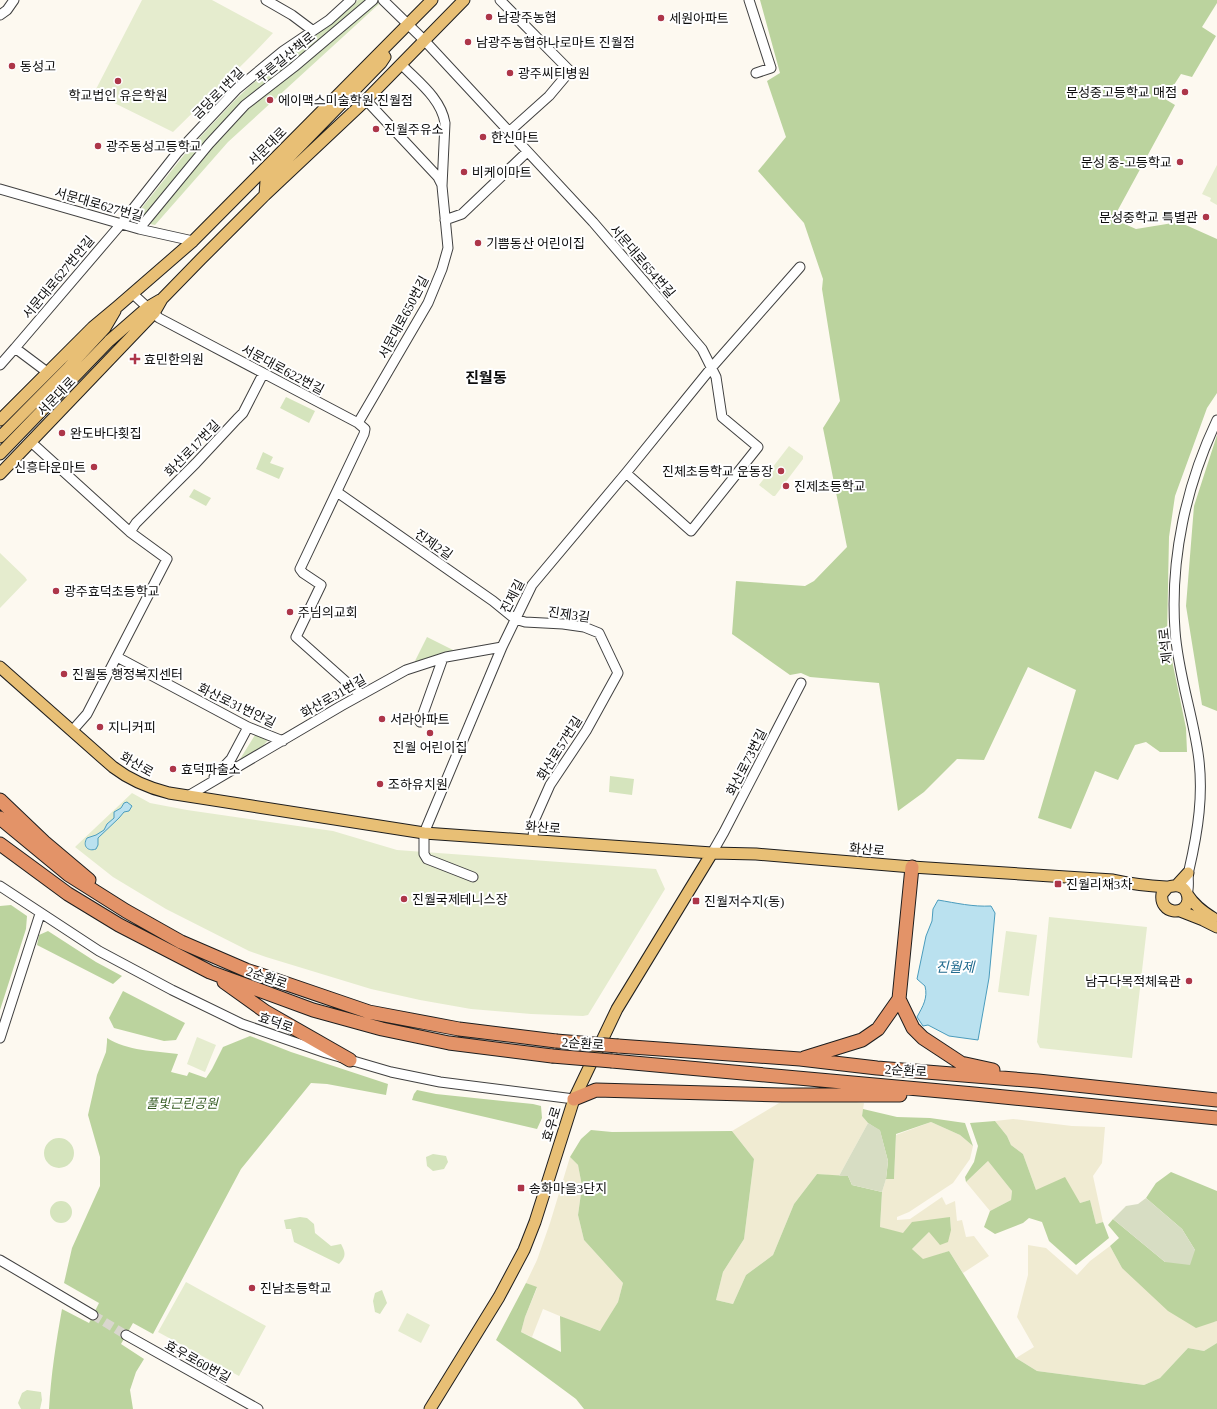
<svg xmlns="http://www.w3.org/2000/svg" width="1217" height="1409" font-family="'Times New Roman','Noto Sans KR',serif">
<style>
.farmland{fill:#f0ebd2}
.green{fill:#d5e4bd}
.forest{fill:#bbd39e}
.cemetery{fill:#d7ddc3}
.pitch{fill:#e5ecce}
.water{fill:#bae1ef;stroke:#4a9cbd}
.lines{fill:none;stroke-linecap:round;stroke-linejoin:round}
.minor-tunnel{stroke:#d9d6ce;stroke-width:9;stroke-dasharray:9 4.5;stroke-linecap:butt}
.minor-casing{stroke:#404040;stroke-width:11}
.major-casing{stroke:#1e1e1e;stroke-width:13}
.highway-casing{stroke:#1e1e1e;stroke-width:15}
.minor{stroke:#fff;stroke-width:9}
.major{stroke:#e8bf75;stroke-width:11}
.highway{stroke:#e39368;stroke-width:13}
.highway-bridge-casing{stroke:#1e1e1e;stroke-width:15;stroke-linecap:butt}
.highway-bridge{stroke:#e39368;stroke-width:13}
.poi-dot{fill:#ad3649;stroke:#fff;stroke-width:1.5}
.labels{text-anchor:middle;stroke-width:4;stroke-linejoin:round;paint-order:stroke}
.poi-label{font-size:13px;fill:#0d0d0d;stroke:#fff;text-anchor:start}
.street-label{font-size:13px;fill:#0d0d0d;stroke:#fff}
.park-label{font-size:13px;font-style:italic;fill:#375d25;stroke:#fff}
.water-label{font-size:14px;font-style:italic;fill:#256d90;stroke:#fff}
.quarter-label{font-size:15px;font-weight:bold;fill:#0d0d0d;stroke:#fff}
</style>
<rect width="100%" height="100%" fill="#fdf9f0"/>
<path class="farmland" d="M 849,1101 L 864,1103 L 862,1116 L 868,1123 L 839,1176 L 817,1174 L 794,1204 L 773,1255 L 746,1275 L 733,1304 L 716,1300 L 723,1272 L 744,1239 L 754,1159 L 732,1131 L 779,1103 Z
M 1013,1119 L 1072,1126 L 1105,1127 L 1102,1163 L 1093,1176 L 1103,1222 L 1096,1224 L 1090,1200 L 1080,1203 L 1036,1190 L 1023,1154 L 1011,1145 L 1007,1136 L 995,1121 Z
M 931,1122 L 960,1135 L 973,1146 L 970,1159 L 953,1183 L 909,1212 L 897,1217 L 897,1220 L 910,1219 L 942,1197 L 946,1205 L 955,1201 L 957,1221 L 962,1220 L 966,1237 L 974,1236 L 989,1256 L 963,1273 L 949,1251 L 923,1260 L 912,1249 L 929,1232 L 951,1230 L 950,1217 L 903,1234 L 880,1227 L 882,1192 L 886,1179 L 894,1179 L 896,1135 Z
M 570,1157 L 578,1165 L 582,1186 L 578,1215 L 584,1240 L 623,1283 L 618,1302 L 601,1331 L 574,1322 L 543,1309 L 532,1337 L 521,1332 L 525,1317 L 537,1288 L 526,1283 L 537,1260 L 550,1223 Z
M 988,1161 L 1012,1191 L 1011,1200 L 990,1211 L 966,1182 Z
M 1028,1245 L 1046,1248 L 1077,1275 L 1090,1261 L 1110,1246 L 1122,1268 L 1214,1322 L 1217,1321 L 1217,1343 L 1204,1351 L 1188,1348 L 1160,1378 L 1144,1385 L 1037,1371 L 1016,1358 L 1034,1347 L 1017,1317 L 1028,1275 Z"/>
<path class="green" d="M 358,0 L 375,0 L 379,4 L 228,142 L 155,225 L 132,220 L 188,150 L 236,99 L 252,84 L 337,19 Z
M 286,397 L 315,411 L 309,423 L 280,408 Z
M 263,452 L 273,457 L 270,463 L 284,468 L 279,479 L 256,469 Z
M 194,489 L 211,498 L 206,506 L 189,497 Z
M 427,637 L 455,651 L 413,665 Z
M 255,735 L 268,740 L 262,747 L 237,764 Z
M 610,776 L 634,779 L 632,795 L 609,792 Z
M44 1153a15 15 0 1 1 30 0a15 15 0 1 1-30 0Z
M 433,1154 L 446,1156 L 448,1162 L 444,1169 L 433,1171 L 427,1166 L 426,1157 Z
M50 1212a11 11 0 1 1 22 0a11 11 0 1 1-22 0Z
M 300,1217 L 307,1218 L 314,1224 L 315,1233 L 331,1246 L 341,1244 C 346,1253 346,1257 339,1264 L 294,1242 L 291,1229 L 286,1229 L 284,1220 Z
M 382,1290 L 387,1303 L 380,1314 L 375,1312 L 373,1301 L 375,1293 Z
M 27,1390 L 41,1392 L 42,1400 L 40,1409 L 21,1409 L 18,1403 L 22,1393 Z"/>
<path class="forest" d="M 760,0 L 1217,0 L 1217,3 L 1202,27 L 1216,36 L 1192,77 L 1181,74 L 1165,99 L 1175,105 L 1113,219 L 1136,229 L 1179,222 L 1217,239 L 1217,393 L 1207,408 L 1175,496 L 1169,537 L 1167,636 L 1186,728 L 1187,752 L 1160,752 L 1146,742 L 1135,745 L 1118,780 L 1095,771 L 1071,829 L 1038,818 L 1076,690 L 1028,667 L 984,760 L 957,759 L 924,792 L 898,811 L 879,683 L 810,677 L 801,673 L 790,675 L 732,634 L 736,581 L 805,586 L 814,581 L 847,547 L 823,428 L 840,401 L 822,289 L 823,279 L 804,223 L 758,171 L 786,137 L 767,81 L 780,73 Z
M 1217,435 L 1217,711 L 1202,705 L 1186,606 L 1194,506 Z
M 11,905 L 27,916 L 26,929 L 0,1010 L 0,906 Z
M 48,931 L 96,962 L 122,976 L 113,984 L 37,945 L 39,935 Z
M 123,991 L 185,1023 L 176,1040 L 164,1041 L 114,1028 L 109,1018 Z
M 250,1036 L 291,1052 L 388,1084 L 386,1095 L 327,1084 L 311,1083 L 241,1169 L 153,1334 L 133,1323 L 121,1344 L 144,1359 L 136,1372 L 130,1390 L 133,1409 L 49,1409 C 51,1375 56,1342 62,1309 L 89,1323 L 99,1303 L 64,1283 L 72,1248 L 100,1186 L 100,1157 L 88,1115 L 97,1075 L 106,1052 L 107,1042 L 107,1038 C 127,1051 155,1051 178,1054 L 171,1072 L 187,1076 L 189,1072 L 206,1078 L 212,1069 L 223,1047 Z
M 417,1090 L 436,1094 L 533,1104 L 541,1106 L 542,1118 L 537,1129 L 412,1100 L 414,1094 Z
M 863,1109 L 897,1117 L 930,1118 L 965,1123 L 973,1146 L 960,1135 L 931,1122 L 896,1134 L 894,1179 L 886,1179 L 888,1161 L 880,1131 L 868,1123 L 862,1116 Z
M 995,1121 L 1007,1136 L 1011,1145 L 1023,1154 L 1036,1190 L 1065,1177 L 1080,1203 L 1090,1200 L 1096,1224 L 1103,1222 L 1109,1238 L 1076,1265 L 1049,1241 L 1042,1222 L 1029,1218 L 1023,1223 L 995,1234 L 984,1227 L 990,1211 L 1011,1200 L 1012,1191 L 988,1161 L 966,1182 L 965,1177 L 974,1162 L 978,1146 L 970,1123 Z
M 591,1130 L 612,1132 L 732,1131 L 754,1159 L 744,1239 L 723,1272 L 716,1300 L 733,1304 L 746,1275 L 773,1255 L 794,1204 L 817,1174 L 848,1176 L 852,1185 L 882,1192 L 880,1227 L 903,1233 L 912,1222 L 950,1217 L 951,1230 L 948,1242 L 940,1245 L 929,1232 L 912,1249 L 923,1259 L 949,1251 L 1016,1358 L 1037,1371 L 1144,1385 L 1160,1378 L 1188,1348 L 1204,1351 L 1217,1343 L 1217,1409 L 584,1409 L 576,1399 L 496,1340 L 526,1283 L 537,1287 L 525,1317 L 521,1332 L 561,1352 L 560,1316 L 600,1331 L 618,1302 L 623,1283 L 584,1240 L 578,1215 L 582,1186 L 578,1165 L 570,1157 L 581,1139 Z
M 1171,1172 L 1217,1191 L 1217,1321 L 1196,1328 L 1168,1311 L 1122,1268 L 1110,1246 L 1119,1238 L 1108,1225 L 1113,1219 L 1165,1262 L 1195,1250 L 1182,1229 L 1146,1198 L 1156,1183 Z"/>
<path class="cemetery" d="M 868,1123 L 880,1130 L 888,1161 L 886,1179 L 882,1192 L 852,1185 L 848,1176 L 839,1176 Z
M 1146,1198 L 1182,1229 L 1195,1250 L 1190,1265 L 1165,1262 L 1113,1219 L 1126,1206 L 1138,1204 Z"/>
<path class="pitch" d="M 142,0 L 212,0 L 273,33 C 241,68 206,99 173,132 L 94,93 Z
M 1217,165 L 1217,205 L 1210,201 L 1211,198 L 1202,194 Z
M 789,446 L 803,456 L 803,459 L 775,496 L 773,496 L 759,485 Z
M 0,553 L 25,577 L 27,580 L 0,608 Z
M 132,793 L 150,803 L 187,810 L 333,831 L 397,850 L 656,869 L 665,889 L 588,1015 L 583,1016 L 531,1014 L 471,1009 L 420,1000 L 371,989 L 266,957 L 249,951 L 166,909 L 113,877 L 75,847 Z
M 1049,917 L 1147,927 L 1132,1058 L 1040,1048 L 1037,1042 Z
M 1006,931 L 1037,935 L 1029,996 L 998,992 Z
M 197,1037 L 216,1045 L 205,1072 L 187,1064 Z
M 186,1282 L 266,1326 L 239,1376 L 158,1332 Z
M 407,1313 L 430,1325 L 421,1343 L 398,1331 Z"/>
<path class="water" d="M 127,802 L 132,806 L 129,811 L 124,812 L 119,818 L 98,838 L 98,845 L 96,849 C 88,852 82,846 87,838 L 96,835 L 104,830 L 107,824 L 114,818 L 114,812 L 121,808 L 124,803 Z
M 938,900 C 956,903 973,907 991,906 L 995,913 L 989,978 L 978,1040 L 949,1036 L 928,1025 L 923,1026 L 917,1017 C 923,1006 928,998 925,986 L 917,979 L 926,936 L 932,921 L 933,909 Z"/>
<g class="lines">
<path class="minor-tunnel" d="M 93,1315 L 126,1335"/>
<g class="minor-casing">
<path id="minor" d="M 266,0 L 292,15 L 312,30
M 383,0 L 424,40 L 593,222 L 702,349 L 716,377 L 722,417 L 758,447 L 691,531 L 626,473
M 500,0 L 570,71 L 549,96 L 510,131
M 749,0 L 771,68 L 756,73
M 0,15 L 7,10 L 14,0
M 366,100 L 438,177 L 442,185
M 0,189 L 139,229 L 193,241
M 445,220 L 462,214 L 527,152
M 139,229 L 209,144 L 245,105 L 294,67 L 373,0
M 133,294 L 159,318 L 358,423 L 365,429 L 364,434 L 300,569 L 303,573 L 321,585 L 296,637 L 361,695
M 0,365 L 15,348
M 47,372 L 15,348 L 121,224 L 177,153 L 237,89 L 283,51 L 329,20 L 351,0
M 358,423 L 428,303 L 442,269 L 448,248 L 442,186 L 445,123 C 441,98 417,81 401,64
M 31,442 L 130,532 L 167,559 L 87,714 L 72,731
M 337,492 L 493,601 L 515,619 L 525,622 L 563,624 L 584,627 L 599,633 L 618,673 L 586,731 L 550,785 L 534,821 L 533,840
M 130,532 L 136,523 L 196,463 L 237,419 L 243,413 L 263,374
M 117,657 L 248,727 L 283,741
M 420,722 L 443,658
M 214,777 L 231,759 L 248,727
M 188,796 L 341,706 L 406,670 L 446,657 L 502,647
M 712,853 L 724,832 L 801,683
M 473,877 L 427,859 L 424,854 L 424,833 L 502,647 L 532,585 L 626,473 L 712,367 L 800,267
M 0,886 L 99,951 L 172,990 L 242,1024 L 326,1053 L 391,1072 L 440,1082 L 574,1099
M 1187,894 C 1190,886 1187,878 1189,870 C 1198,831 1204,793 1198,753 C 1192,712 1178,673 1175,631 C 1170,559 1186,485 1217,420
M 0,1038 L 40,914
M 0,1260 L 93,1315
M 126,1335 L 258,1409"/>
</g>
<g class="major-casing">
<path id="major" d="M 265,195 L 266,181 L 381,63 L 385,57 L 383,54 L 377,58
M 0,420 L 93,327 L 117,307 L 193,241 L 432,0
M 0,437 L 69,367 L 105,328 L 115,311
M 0,454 L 109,341 L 148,307 L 160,300
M 0,474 L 154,313 L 162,299 L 201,259 L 265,195 L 366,100 L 464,0
M 0,667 L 113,767 C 130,780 149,788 169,793 L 424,833 L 712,853 L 756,854 L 912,867 L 1113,880 C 1131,884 1148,886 1166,887 C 1171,887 1176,884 1181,887 C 1186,889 1188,895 1188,900 C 1186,917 1159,914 1162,894 L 1168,887
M 1177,885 L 1188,873
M 1187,894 C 1194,905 1202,911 1213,918
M 1180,911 L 1203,920 L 1217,927
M 430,1409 L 499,1297 L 524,1250 L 535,1222 L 574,1099 L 617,1009 L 712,853"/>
</g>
<g class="highway-casing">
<path id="highway" d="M 0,800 L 44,842 L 89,880
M 0,818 L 69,875 L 126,911 L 181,942 L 246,970 L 369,1012 L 459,1029 L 556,1041
M 0,844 L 68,894 L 119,925 L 210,972 L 313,1010 L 382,1029 L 449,1043 L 552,1056
M 912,867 L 899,999 L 913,1028 L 923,1038 L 961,1063 L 993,1070
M 224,982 L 266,1012 L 350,1060
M 618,1046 L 800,1059 L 877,1068 L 1038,1081 L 1217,1100
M 804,1058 L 862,1040 L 878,1029 L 899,999
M 612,1061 L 974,1094 L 1217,1118
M 574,1099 L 596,1090 L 782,1095 L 900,1095"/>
</g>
<use href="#minor" class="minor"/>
<use href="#major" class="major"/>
<use href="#highway" class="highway"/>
<g class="highway-bridge-casing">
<path id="highway-bridge" d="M 556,1041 L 618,1046
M 552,1056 L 612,1061"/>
</g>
<use href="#highway-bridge" class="highway-bridge"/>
</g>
<g class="poi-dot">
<circle cx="489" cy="17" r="4"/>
<circle cx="661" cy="18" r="4"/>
<circle cx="468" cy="42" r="4"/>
<circle cx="12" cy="66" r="4"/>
<circle cx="510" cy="73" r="4"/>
<circle cx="118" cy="81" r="4"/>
<circle cx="1185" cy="92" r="4"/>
<circle cx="270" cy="100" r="4"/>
<circle cx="376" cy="129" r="4"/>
<circle cx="483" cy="137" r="4"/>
<circle cx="98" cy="146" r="4"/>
<circle cx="1180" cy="162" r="4"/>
<circle cx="464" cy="172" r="4"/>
<circle cx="1206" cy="217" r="4"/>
<circle cx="478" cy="243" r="4"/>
<path d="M133 353h4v4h4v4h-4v4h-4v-4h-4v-4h4z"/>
<circle cx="62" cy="433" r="4"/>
<circle cx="94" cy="467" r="4"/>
<circle cx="781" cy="471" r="4"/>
<circle cx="786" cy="486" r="4"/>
<circle cx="56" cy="591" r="4"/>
<circle cx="290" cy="612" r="4"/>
<circle cx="64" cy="674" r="4"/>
<circle cx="382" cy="719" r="4"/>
<circle cx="100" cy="727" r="4"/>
<circle cx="430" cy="733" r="4"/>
<circle cx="173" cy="769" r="4"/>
<circle cx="380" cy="784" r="4"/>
<rect x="1054" y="880" width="8" height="8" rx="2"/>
<circle cx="404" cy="899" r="4"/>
<rect x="692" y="897" width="8" height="8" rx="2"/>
<circle cx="1189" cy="981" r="4"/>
<rect x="517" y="1184" width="8" height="8" rx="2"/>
<circle cx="252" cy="1288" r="4"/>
</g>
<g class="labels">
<g class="poi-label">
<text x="497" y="22">남광주농협</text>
<text x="669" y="23">세원아파트</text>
<text x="476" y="47">남광주농협하나로마트 진월점</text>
<text x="20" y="71">동성고</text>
<text x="518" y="78">광주씨티병원</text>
<text x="1177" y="97" text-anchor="end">문성중고등학교 매점</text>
<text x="118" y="100" text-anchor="middle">학교법인 유은학원</text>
<text x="278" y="105">에이맥스미술학원 진월점</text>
<text x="384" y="134">진월주유소</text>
<text x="491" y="142">한신마트</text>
<text x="106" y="151">광주동성고등학교</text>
<text x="1172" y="167" text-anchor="end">문성 중-고등학교</text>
<text x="472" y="177">비케이마트</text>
<text x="1198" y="222" text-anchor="end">문성중학교 특별관</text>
<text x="486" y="248">기쁨동산 어린이집</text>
<text x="144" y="364">효민한의원</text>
<text x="70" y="438">완도바다횟집</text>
<text x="86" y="472" text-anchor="end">신흥타운마트</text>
<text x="773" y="476" text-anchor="end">진체초등학교 운동장</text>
<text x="794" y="491">진제초등학교</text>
<text x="64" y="596">광주효덕초등학교</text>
<text x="298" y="617">주님의교회</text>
<text x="72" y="679">진월동 행정복지센터</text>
<text x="390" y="724">서라아파트</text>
<text x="108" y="732">지니커피</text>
<text x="430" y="752" text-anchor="middle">진월 어린이집</text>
<text x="181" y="774">효덕파출소</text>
<text x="388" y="789">조하유치원</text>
<text x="1066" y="889">진월리채3차</text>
<text x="412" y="904">진월국제테니스장</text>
<text x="704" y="906">진월저수지(동)</text>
<text x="1181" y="986" text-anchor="end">남구다목적체육관</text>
<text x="529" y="1193">송화마을3단지</text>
<text x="260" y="1293">진남초등학교</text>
</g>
<g class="street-label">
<text transform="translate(285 57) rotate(-39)" y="5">푸른길산책로</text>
<text transform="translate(218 93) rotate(-45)" y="5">금당로1번길</text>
<text transform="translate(267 146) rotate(-45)" y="5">서문대로</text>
<text transform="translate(99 204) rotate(16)" y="5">서문대로627번길</text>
<text transform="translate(643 261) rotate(49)" y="5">서문대로654번길</text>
<text transform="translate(58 277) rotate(-50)" y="5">서문대로627번안길</text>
<text transform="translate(403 317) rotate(-62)" y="5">서문대로650번길</text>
<text transform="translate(283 369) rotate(28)" y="5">서문대로622번길</text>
<text transform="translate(56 396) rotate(-46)" y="5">서문대로</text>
<text transform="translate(192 448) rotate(-46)" y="5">화산로17번길</text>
<text transform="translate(434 544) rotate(35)" y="5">진제2길</text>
<text transform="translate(512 596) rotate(-63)" y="5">진제길</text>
<text transform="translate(569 614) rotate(8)" y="5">진제3길</text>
<text transform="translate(1165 646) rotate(-96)" y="5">제석로</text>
<text transform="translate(333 696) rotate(-30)" y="5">화산로31번길</text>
<text transform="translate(237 705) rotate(26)" y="5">화산로31번안길</text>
<text transform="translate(559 748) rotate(-58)" y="5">화산로57번길</text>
<text transform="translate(746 762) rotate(-63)" y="5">화산로73번길</text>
<text transform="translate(137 764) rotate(30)" y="5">화산로</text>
<text transform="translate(543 827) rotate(4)" y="5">화산로</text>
<text transform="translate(867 849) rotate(5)" y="5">화산로</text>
<text transform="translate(267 977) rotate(19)" y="5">2순환로</text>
<text transform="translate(276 1022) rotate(19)" y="5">효덕로</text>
<text transform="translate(583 1043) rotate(4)" y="5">2순환로</text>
<text transform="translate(906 1070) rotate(4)" y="5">2순환로</text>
<text transform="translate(551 1124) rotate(-73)" y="5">효우로</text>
<text transform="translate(198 1361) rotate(29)" y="5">효우로60번길</text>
</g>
<g class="park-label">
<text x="182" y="1108">풀빛근린공원</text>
</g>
<g class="water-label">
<text x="955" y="972">진월제</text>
</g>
<g class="quarter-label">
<text x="486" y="383">진월동</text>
</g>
</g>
</svg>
